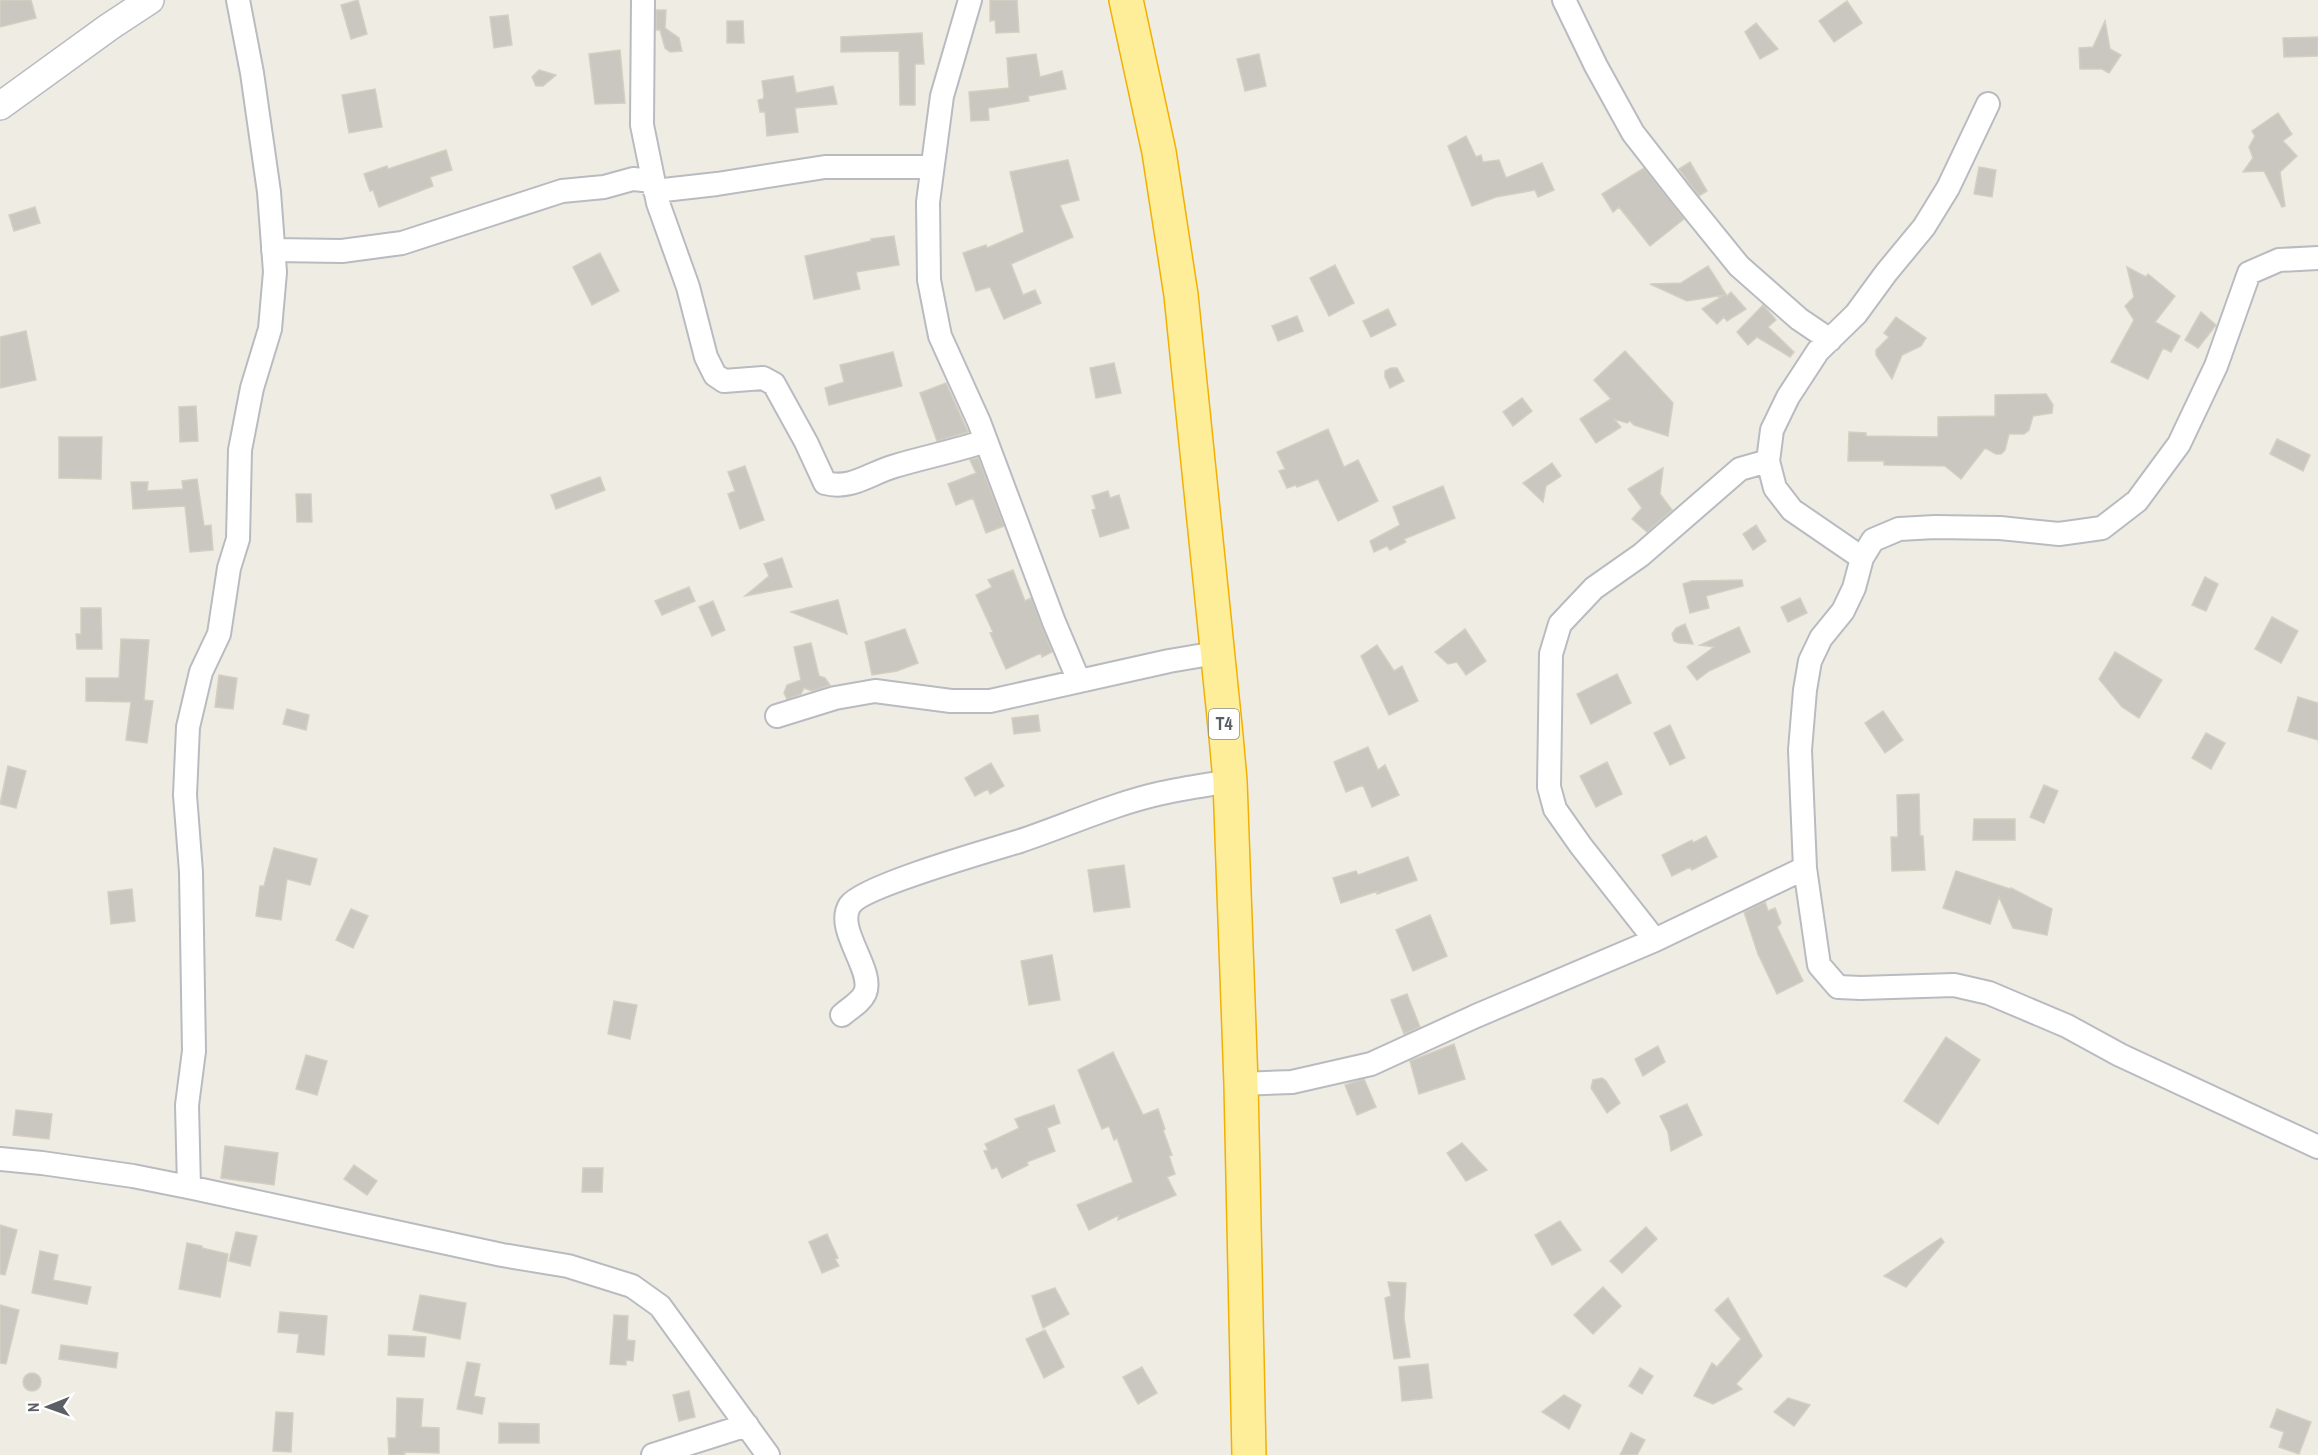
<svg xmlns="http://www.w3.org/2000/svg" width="2318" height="1455" font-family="'Archivo Narrow',sans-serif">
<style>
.building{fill:#cac6c0;stroke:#d4cfc1;stroke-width:1.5}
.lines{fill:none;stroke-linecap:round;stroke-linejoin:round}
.minor-casing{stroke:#b8bbc0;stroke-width:26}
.tertiary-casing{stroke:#b8bbc0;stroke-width:30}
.trunk-casing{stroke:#f2b000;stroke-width:36}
.minor{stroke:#fff;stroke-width:22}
.tertiary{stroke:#fff;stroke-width:27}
.trunk{stroke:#fe9;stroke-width:33}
.labels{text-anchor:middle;stroke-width:4.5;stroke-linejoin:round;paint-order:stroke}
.shield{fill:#fff;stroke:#8c8f93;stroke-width:1.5}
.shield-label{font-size:18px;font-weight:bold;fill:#5b5f65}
</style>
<rect width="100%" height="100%" fill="#efede3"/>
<path class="building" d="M 0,0 L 31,0 L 36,18 L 0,27 Z
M 358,0 L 367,34 L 351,39 L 341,5 Z
M 990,0 L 1017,0 L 1019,32 L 996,33 L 995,20 L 990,21 Z
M 1847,1 L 1862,23 L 1834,42 L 1819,21 Z
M 656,10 L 666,10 L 665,28 L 679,38 L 682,51 L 670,52 L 665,48 L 660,30 L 656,30 Z
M 508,15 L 512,45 L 494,48 L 490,17 Z
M 727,21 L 743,21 L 744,43 L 727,43 Z
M 2105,21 L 2110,49 L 2121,55 L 2109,73 L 2102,69 L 2080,69 L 2079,48 L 2093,47 Z
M 1756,23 L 1778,49 L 1760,59 L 1745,32 Z
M 922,33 L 924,64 L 915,64 L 915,105 L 900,105 L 899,51 L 841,52 L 841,37 Z
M 2318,37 L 2318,56 L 2284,57 L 2283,38 Z
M 620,50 L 625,103 L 595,104 L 589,54 Z
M 1036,54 L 1040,77 L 1062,71 L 1066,89 L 1028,96 L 1029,101 L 988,108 L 989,120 L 971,121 L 969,92 L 1009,88 L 1007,58 Z
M 1259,54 L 1266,86 L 1245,91 L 1237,59 Z
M 539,70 L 556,75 L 543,86 L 536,86 L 532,77 Z
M 793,76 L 796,93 L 833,86 L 837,104 L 795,108 L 798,132 L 767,136 L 765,112 L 760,112 L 758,100 L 763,99 L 764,96 L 762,81 Z
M 375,89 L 382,127 L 349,133 L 342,95 Z
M 2278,113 L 2292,134 L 2283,141 L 2297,156 L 2280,172 L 2285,206 L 2282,207 L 2264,171 L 2243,172 L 2253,158 L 2249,147 L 2255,136 L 2252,131 Z
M 1466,136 L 1476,157 L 1481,155 L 1483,162 L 1499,160 L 1506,178 L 1542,163 L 1554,190 L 1538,197 L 1535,190 L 1496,197 L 1472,206 L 1448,146 Z
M 446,150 L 452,170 L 430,177 L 433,186 L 379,207 L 373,190 L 370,191 L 364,174 L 387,166 L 388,169 Z
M 1068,160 L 1079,200 L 1060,205 L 1073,237 L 1011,264 L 1023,295 L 1035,290 L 1041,303 L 1004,319 L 990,287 L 976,291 L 963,253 L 986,245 L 987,248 L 1024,232 L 1010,172 Z
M 1690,162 L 1707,191 L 1699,196 L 1679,169 Z
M 1979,167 L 1996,170 L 1992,197 L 1974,194 Z
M 1644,168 L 1684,219 L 1650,246 L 1619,207 L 1613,212 L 1602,194 Z
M 35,207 L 40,223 L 14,231 L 9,215 Z
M 894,236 L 899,265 L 856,272 L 860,289 L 814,299 L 805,256 L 871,241 L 871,239 Z
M 600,253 L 619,291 L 592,305 L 573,267 Z
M 1335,265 L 1354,303 L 1329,316 L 1310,278 Z
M 1708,266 L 1727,296 L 1731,292 L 1746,309 L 1727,321 L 1724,317 L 1717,324 L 1702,309 L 1724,295 L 1687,301 L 1650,284 L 1681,283 Z
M 2127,267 L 2146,277 L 2148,274 L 2175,296 L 2155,322 L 2180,336 L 2171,352 L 2163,348 L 2148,379 L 2111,362 L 2134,320 L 2125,306 L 2134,297 Z
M 1763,305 L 1776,320 L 1768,327 L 1794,352 L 1790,357 L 1757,337 L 1748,345 L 1737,332 Z
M 1388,309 L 1396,325 L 1371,337 L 1363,321 Z
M 2201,312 L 2216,325 L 2198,348 L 2185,340 Z
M 1297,316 L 1303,331 L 1278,341 L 1272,326 Z
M 1896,317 L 1926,338 L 1921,346 L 1902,355 L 1892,379 L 1876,355 L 1876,350 L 1889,337 L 1884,333 Z
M 26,331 L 36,380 L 0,388 L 0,337 Z
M 1625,351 L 1673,403 L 1668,436 L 1634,425 L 1630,421 L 1627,423 L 1614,419 L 1621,427 L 1596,443 L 1580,419 L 1611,399 L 1594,380 Z
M 893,352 L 902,386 L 829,405 L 825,388 L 844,382 L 840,365 Z
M 1114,363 L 1121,393 L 1096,398 L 1090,368 Z
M 1391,368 L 1397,368 L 1404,381 L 1390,388 L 1385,377 L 1385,371 Z
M 946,383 L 968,432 L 937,441 L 920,393 Z
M 2046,394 L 2053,405 L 2052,413 L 2033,416 L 2029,430 L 2024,434 L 2009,434 L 2005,450 L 2001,454 L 1996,454 L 1985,448 L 1961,479 L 1945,466 L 1884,465 L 1884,461 L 1848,461 L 1849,432 L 1866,433 L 1866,436 L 1938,437 L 1938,417 L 1995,416 L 1995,395 Z
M 1522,398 L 1532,411 L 1513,426 L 1503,412 Z
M 196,406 L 198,441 L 180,442 L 179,407 Z
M 1328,429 L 1344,467 L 1358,460 L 1378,501 L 1338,521 L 1318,479 L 1297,487 L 1296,485 L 1287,488 L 1279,471 L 1285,469 L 1277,452 Z
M 59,437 L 102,437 L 101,479 L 59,478 Z
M 2277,439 L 2310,455 L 2303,471 L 2270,454 Z
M 978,458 L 1004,526 L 986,533 L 973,498 L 956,505 L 948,484 L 976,473 L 970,460 Z
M 1552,463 L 1561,476 L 1546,486 L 1543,502 L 1523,483 Z
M 745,466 L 764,520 L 740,529 L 728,494 L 735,491 L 728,472 Z
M 1663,468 L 1660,494 L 1672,510 L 1647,532 L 1632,519 L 1642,508 L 1628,489 Z
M 600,477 L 605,490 L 556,509 L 551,495 Z
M 197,479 L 204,526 L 211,525 L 213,550 L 190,552 L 185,506 L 133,509 L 131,482 L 148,482 L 147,491 L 183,489 L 182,481 Z
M 1443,486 L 1455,518 L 1404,539 L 1406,542 L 1390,550 L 1387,546 L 1374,552 L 1370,541 L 1400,525 L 1393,507 Z
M 1108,491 L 1110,498 L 1119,495 L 1129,528 L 1100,537 L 1092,510 L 1096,509 L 1092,496 Z
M 296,494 L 311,494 L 312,522 L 297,522 Z
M 1756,525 L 1766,541 L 1753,550 L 1743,534 Z
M 782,558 L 792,587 L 745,596 L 769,576 L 764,564 Z
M 1013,570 L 1025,601 L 1031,598 L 1052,652 L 1042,657 L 1041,653 L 1006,669 L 990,633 L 993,632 L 976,595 L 992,587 L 988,580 Z
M 2205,577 L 2218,584 L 2206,611 L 2192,605 Z
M 1742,580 L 1743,586 L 1706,596 L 1709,608 L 1690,613 L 1683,584 L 1692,581 Z
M 689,587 L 695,601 L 662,615 L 655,601 Z
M 1800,598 L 1807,613 L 1788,622 L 1781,607 Z
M 838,600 L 847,634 L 791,612 Z
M 713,601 L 725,630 L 712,636 L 699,607 Z
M 81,608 L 101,608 L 102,649 L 77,649 L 76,634 L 81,634 Z
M 2272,617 L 2298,631 L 2281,663 L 2255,649 Z
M 1685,624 L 1693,644 L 1679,643 L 1674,641 L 1672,634 L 1676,628 Z
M 1739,627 L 1750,652 L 1709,671 L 1697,680 L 1687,667 L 1714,647 L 1700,645 Z
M 905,629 L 918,663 L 897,671 L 872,675 L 865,642 Z
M 1465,629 L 1486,661 L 1466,675 L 1457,662 L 1448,664 L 1435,652 Z
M 121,639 L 149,640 L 144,700 L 153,701 L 147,743 L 126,740 L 131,702 L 86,701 L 86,678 L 119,678 Z
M 811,643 L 819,676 L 825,678 L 830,685 L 812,691 L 804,688 L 801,694 L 787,699 L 784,693 L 787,685 L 801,680 L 794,647 Z
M 1377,645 L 1394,671 L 1402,666 L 1418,701 L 1389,715 L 1361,656 Z
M 2115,652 L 2162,680 L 2139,718 L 2122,707 L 2099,679 Z
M 1617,674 L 1631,703 L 1591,724 L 1577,694 Z
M 219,675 L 237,678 L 233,709 L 215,707 Z
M 2298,697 L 2318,703 L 2318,740 L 2288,731 Z
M 287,709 L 309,715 L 306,730 L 283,724 Z
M 1883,711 L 1903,740 L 1885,753 L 1865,723 Z
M 1038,715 L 1040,731 L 1014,734 L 1012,718 Z
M 1670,725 L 1685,758 L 1670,765 L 1654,733 Z
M 2206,733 L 2225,743 L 2211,769 L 2192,758 Z
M 1368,747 L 1378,770 L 1385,765 L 1399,795 L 1372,807 L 1363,785 L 1346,792 L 1334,762 Z
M 1607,762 L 1622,794 L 1596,807 L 1580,776 Z
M 991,763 L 1004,786 L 990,794 L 988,789 L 975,796 L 965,778 Z
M 8,766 L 26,771 L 16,808 L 0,804 Z
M 2044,785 L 2058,791 L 2044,823 L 2030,817 Z
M 1919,794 L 1920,836 L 1923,836 L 1925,870 L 1892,871 L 1891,837 L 1898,837 L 1897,795 Z
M 1974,819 L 2015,819 L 2015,840 L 1973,840 Z
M 1706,836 L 1717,857 L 1692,870 L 1690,867 L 1672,876 L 1662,855 L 1692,840 L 1693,843 Z
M 274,848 L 317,859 L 310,885 L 287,879 L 281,920 L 256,916 L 260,886 L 264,886 Z
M 1408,857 L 1417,880 L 1377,894 L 1378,891 L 1341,903 L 1333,878 L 1356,871 L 1358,875 Z
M 1124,865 L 1130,907 L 1094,912 L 1088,870 Z
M 1956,871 L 2010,889 L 2011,888 L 2052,909 L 2047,935 L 2013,928 L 1999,897 L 1990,924 L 1943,908 Z
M 132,889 L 135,921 L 111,924 L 108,892 Z
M 1765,902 L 1768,911 L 1775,908 L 1781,923 L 1777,927 L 1803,981 L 1777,994 L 1758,954 L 1744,912 Z
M 351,909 L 368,916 L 353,948 L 336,940 Z
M 1430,915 L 1447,956 L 1413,971 L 1396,930 Z
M 1052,955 L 1060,1000 L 1029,1005 L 1021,961 Z
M 1407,994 L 1420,1027 L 1404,1034 L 1391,1000 Z
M 614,1001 L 637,1005 L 630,1039 L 608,1034 Z
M 1946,1037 L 1980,1060 L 1938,1124 L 1904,1101 Z
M 1454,1044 L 1465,1079 L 1419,1094 L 1410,1061 Z
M 1658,1046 L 1665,1062 L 1643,1076 L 1635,1059 Z
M 1113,1052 L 1143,1115 L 1158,1109 L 1165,1129 L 1163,1130 L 1172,1155 L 1169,1156 L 1175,1174 L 1167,1177 L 1176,1195 L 1118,1220 L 1119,1215 L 1089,1230 L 1077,1205 L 1133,1182 L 1117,1138 L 1114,1140 L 1109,1126 L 1102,1129 L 1078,1070 Z
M 306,1055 L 327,1061 L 317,1095 L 296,1089 Z
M 1602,1078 L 1606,1081 L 1620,1103 L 1607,1113 L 1591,1088 L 1593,1080 Z
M 1364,1079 L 1376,1107 L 1357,1115 L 1345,1085 Z
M 1687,1104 L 1702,1135 L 1671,1151 L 1668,1132 L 1660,1116 Z
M 1054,1105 L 1060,1123 L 1047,1128 L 1055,1151 L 1027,1162 L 1028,1165 L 1002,1178 L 997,1167 L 992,1169 L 984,1151 L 988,1150 L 985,1144 L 1019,1128 L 1015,1119 Z
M 16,1110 L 52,1114 L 49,1139 L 13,1135 Z
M 1462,1143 L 1487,1170 L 1466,1181 L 1447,1153 Z
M 225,1146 L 278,1153 L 274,1185 L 221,1178 Z
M 354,1165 L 377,1181 L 367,1195 L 344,1179 Z
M 583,1168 L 603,1168 L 602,1192 L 582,1192 Z
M 1560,1221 L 1581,1250 L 1552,1265 L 1535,1235 Z
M 0,1225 L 17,1230 L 5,1275 L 0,1274 Z
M 1646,1227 L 1657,1239 L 1622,1273 L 1610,1261 Z
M 236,1232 L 257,1236 L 250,1266 L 229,1261 Z
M 827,1234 L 838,1258 L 835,1259 L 839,1266 L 822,1273 L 809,1242 Z
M 1941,1238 L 1944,1242 L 1906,1287 L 1884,1276 Z
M 187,1243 L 202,1246 L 202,1248 L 228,1254 L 220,1297 L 179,1289 Z
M 40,1251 L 58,1255 L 53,1280 L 91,1287 L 87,1304 L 32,1293 Z
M 1388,1282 L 1406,1283 L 1404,1318 L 1410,1357 L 1394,1359 L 1385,1298 L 1391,1296 Z
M 1603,1287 L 1621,1306 L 1593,1334 L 1574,1315 Z
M 1055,1288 L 1069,1314 L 1043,1328 L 1032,1296 Z
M 420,1295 L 466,1303 L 460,1339 L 413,1330 Z
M 1728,1298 L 1762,1356 L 1736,1384 L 1742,1389 L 1713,1404 L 1694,1396 L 1712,1363 L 1717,1367 L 1741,1339 L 1715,1310 Z
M 0,1305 L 19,1310 L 6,1364 L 0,1363 Z
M 280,1312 L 327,1316 L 324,1355 L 297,1352 L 299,1334 L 278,1332 Z
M 614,1315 L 628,1316 L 627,1340 L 635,1341 L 633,1361 L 626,1360 L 626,1365 L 610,1364 Z
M 1045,1330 L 1064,1367 L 1044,1378 L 1026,1339 Z
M 389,1335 L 426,1337 L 424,1357 L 388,1355 Z
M 61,1345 L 118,1353 L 116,1368 L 59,1359 Z
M 467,1362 L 480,1364 L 474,1396 L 485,1398 L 482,1414 L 457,1409 Z
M 1428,1364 L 1432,1398 L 1402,1401 L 1399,1367 Z
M 1142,1367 L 1157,1393 L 1138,1404 L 1123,1377 Z
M 1640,1368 L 1653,1376 L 1642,1394 L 1629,1386 Z
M23 1382a9 9 0 1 1 18 0a9 9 0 1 1-18 0Z
M 689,1391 L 695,1417 L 679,1421 L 673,1395 Z
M 1564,1395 L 1581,1405 L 1569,1429 L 1542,1412 Z
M 397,1398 L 423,1399 L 421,1427 L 439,1428 L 439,1453 L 404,1452 L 405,1455 L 389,1455 L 388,1438 L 396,1438 Z
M 1788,1398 L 1810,1405 L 1794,1426 L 1774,1412 Z
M 2277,1409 L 2311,1422 L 2299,1454 L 2279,1447 L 2284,1432 L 2270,1427 Z
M 276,1412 L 293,1413 L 291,1452 L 273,1451 Z
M 499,1423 L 539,1424 L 539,1443 L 499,1443 Z
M 1631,1433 L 1645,1440 L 1637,1455 L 1620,1455 Z"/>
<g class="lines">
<g class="minor-casing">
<path id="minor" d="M 643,0 L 642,125 L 658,203 L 688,287 L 706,357 L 715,375 L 724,381 L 763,378 L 774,384 L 806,442 L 825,483 C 852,490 870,473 895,466 C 925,457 956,451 985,441
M 970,0 L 942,96 L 928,202 L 929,280 L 940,336 L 979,422 L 1054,622 L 1079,681
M 1564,0 L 1596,66 L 1633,133 L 1683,197 L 1739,266 L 1799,319 L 1830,340
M 655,191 L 717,184 L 825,167 L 932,167
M 273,250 L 342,251 L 402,243 L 562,191 L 604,187 L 633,179 L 653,181
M 2318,258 L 2279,260 L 2249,273 L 2216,366 L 2179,444 L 2137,501 L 2102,528 L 2059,534 L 2000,528 L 1935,527 L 1899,529 L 1873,540 L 1862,558 L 1854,588 L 1843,611 L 1821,638 L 1810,661 L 1805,690 L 1800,750 L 1805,868 L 1819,965 L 1838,987 L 1861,988 L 1954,985 L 1989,993 L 2067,1026 L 2120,1055 L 2318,1147
M 1862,558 L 1792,510 L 1775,488 L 1768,461 L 1772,430 L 1788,397 L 1818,351 L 1856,314 L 1886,273 L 1924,227 L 1948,188 L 1988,104
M 777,716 L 835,698 L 875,691 L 951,701 L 990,701 L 1169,661 L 1216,653
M 1655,940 L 1581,846 L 1555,809 L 1549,787 L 1551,654 L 1560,624 L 1594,588 L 1641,555 L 1740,469 L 1768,461
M 842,1015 C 850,1008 861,1002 865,993 C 875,970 834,929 850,905 C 863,886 991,850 1020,841 C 1068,825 1112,804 1162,793 C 1184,788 1207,785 1230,781
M 1241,1084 L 1292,1082 L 1371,1064 L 1476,1016 L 1655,940 L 1805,868
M 0,1159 L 42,1163 L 133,1176 L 193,1188 L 502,1255 L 568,1266 L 632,1286 L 660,1306 L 768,1455
M 189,1187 L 187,1105 L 194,1051 L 191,872 L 185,795 L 188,727 L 201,672 L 219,634 L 229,568 L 238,539 L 240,450 L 252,388 L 270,329 L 275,272 L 269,192 L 252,73 L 238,0
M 653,1455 L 747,1425"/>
</g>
<g class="tertiary-casing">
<path id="tertiary" d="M 0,106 L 109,27 L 150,0"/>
</g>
<g class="trunk-casing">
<path id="trunk" d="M 1126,0 L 1159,152 L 1181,295 L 1226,736 L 1230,781 L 1241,1084 L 1249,1455"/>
</g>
<use href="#minor" class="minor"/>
<use href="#tertiary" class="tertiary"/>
<use href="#trunk" class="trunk"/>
</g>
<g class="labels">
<rect class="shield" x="1209" y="709" width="30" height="30" rx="4.5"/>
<g class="shield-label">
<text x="1224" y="730">T4</text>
</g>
</g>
<g transform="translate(48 1407) rotate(269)" stroke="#ffffff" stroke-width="4.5" paint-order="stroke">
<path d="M0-4.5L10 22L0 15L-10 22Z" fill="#5b5f65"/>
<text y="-9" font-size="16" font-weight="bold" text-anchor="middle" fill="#5b5f65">N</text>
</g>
</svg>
